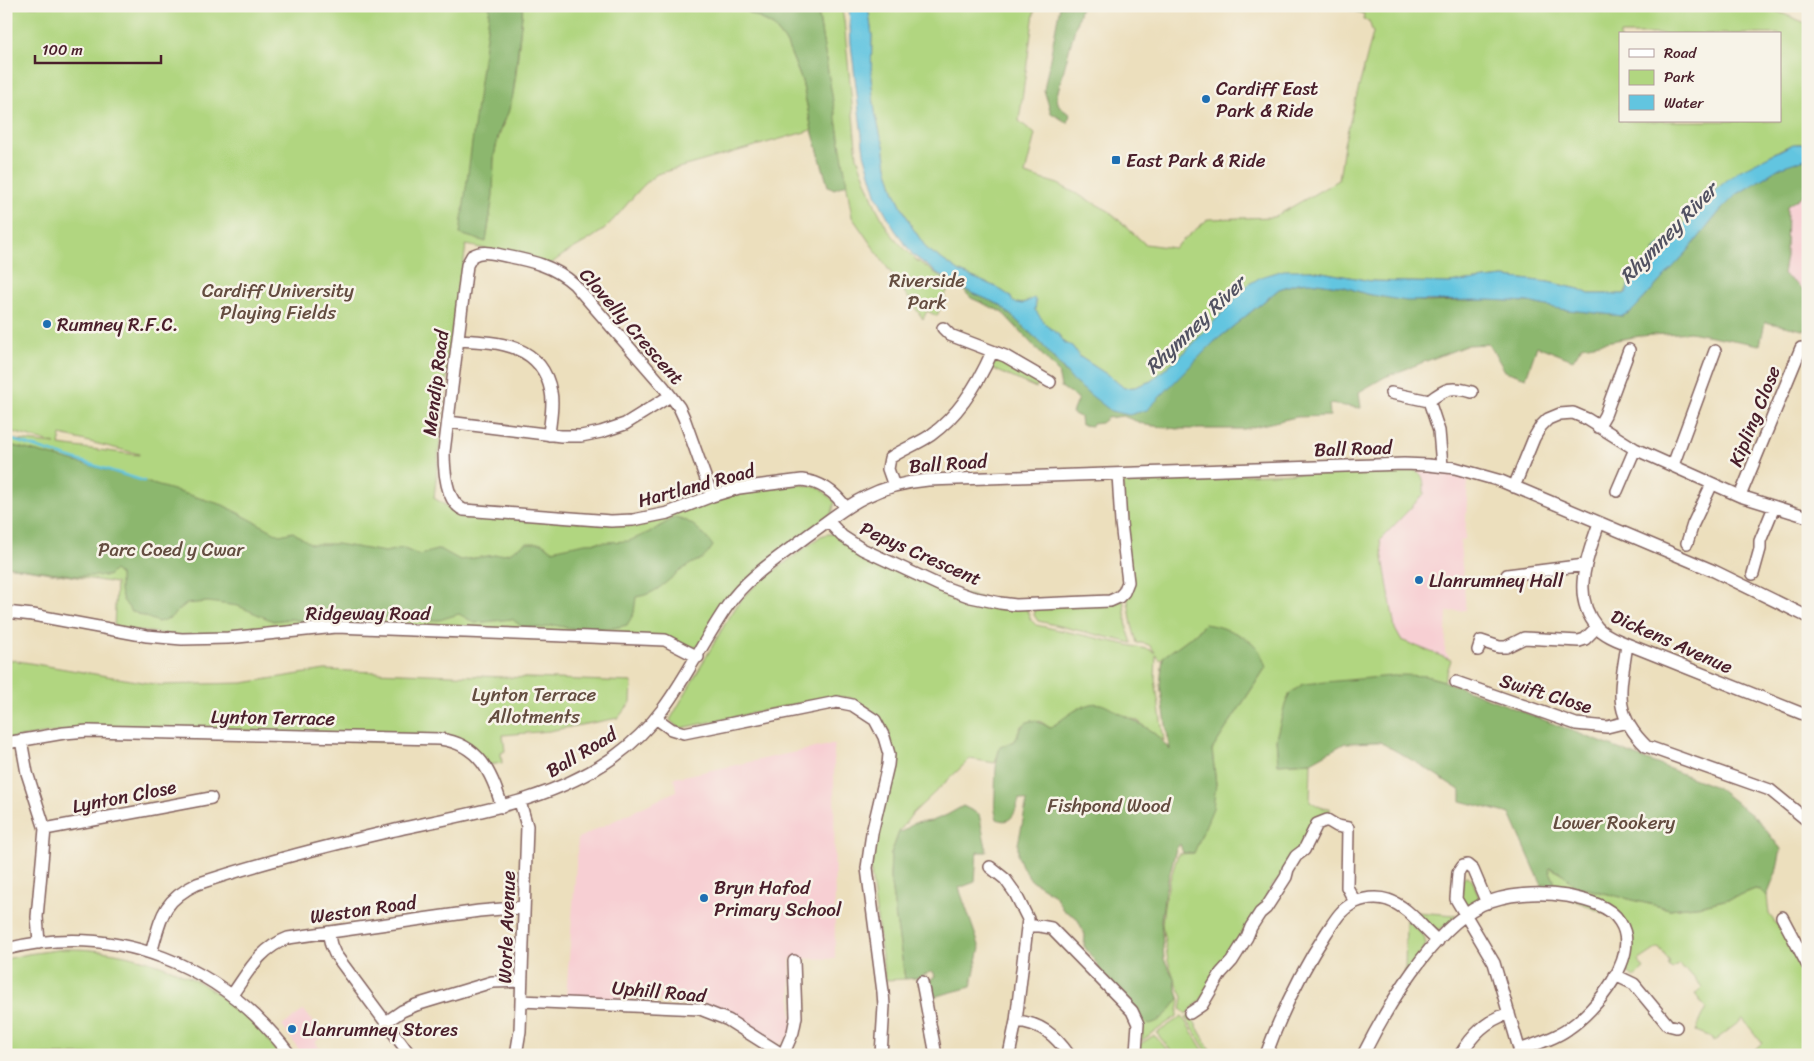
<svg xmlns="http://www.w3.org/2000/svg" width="1814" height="1061" font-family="Sriracha,sans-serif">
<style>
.built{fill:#f7cfd3}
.green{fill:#b1d680;stroke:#7e7a56;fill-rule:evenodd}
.forest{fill:#8cb76e;stroke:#6b6b4c}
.water{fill:#62c5e0;stroke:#567286}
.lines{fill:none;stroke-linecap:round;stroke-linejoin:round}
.stream{stroke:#62c5e0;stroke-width:2.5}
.minor-casing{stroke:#83625e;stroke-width:14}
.minor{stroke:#fff;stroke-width:11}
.poi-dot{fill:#1f6fb2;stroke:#f7f3e8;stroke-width:2}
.labels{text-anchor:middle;stroke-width:5;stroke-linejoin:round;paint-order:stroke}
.poi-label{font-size:19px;fill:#4a1f2b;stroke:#f7f3e8;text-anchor:start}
.park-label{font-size:19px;fill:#644d40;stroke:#f7f3e8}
.street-label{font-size:19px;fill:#4a1f2b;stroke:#f7f3e8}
.water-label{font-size:20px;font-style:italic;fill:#515161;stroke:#f7f3e8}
</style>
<rect width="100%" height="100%" fill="#f7f3e8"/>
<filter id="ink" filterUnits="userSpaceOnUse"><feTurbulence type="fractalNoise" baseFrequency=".02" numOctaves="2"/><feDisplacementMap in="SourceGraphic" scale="10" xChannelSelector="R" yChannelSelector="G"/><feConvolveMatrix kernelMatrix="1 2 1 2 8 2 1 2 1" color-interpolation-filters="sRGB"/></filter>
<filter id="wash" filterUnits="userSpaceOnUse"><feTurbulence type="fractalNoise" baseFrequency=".0096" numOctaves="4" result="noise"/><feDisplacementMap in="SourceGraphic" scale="20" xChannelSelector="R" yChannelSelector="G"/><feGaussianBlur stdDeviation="1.12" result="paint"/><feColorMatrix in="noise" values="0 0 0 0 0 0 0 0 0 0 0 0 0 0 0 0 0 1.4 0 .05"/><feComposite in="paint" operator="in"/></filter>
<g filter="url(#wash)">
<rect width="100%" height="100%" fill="#ecdfbd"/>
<path class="built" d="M 1808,192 L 1808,293 L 1783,274 L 1786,256 L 1787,206 Z
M 1416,470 L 1468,479 L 1465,539 L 1460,541 L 1466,610 L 1447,612 L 1445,652 L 1451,660 L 1401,640 L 1395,629 L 1380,539 L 1424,494 L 1424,481 L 1422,475 Z
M 834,744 L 835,959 L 790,958 L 792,1031 L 787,1039 L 780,1044 L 773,1042 L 737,1018 L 700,1002 L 566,997 L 578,838 L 676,791 L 674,778 Z
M 304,1010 L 323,1036 L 315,1042 L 324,1055 L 303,1055 L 282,1026 Z"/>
<path class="green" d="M 6,6 L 492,6 L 485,242 C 493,214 491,185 494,157 C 497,135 508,116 513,95 C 518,66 519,36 523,6 L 738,6 L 773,26 L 787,44 L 802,81 L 812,130 L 657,174 C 636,189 624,211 605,228 C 590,242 566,250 550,265 L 533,259 L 466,245 L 449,371 L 447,376 L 434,498 L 458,513 L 611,524 L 736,493 L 800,484 L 820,488 L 835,502 L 832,513 L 775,555 L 698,646 C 687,650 679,643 669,637 L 266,631 L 183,636 L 114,628 L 116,583 L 6,566 L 6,439 L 55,444 L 6,430 ZM 61,435 L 139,454 L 139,455 L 59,445 Z
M 817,6 L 841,6 L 844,20 L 857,157 L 876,207 L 888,230 L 899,243 L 916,260 L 950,283 L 937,316 L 927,311 L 923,319 L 852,217 Z
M 868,6 L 1035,6 L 1019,121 L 1035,134 L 1025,174 L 1058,184 L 1109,211 L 1145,244 L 1174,248 L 1208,219 L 1274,217 L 1339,180 L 1344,144 L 1373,33 L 1369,21 L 1363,20 L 1364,14 L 1337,6 L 1764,6 L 1808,24 L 1808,144 C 1803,144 1797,143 1792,145 C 1780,148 1767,158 1756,165 C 1726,184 1688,204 1677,240 L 1660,244 L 1654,250 L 1657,261 L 1652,266 L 1640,269 L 1624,294 L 1589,294 L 1579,289 L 1548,282 L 1504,277 L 1449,283 L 1371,281 L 1311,270 L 1249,284 L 1186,351 L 1151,381 L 1135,387 L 1124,388 L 1111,377 L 1080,357 L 1072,346 L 1065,343 L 1058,334 L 1047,326 L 1035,310 L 1036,302 L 1027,301 L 1022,304 L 1013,302 L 1010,296 L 996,287 L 960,272 L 927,249 L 912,227 L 895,193 L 887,167 L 884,145 L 880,133 L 875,112 L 871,79 L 872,35 ZM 1620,34 L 1780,34 L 1780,121 L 1620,121 Z
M 1000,361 L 1003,361 L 1038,381 L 1039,384 L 1036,388 L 991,368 L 993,364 Z
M 1413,469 C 1425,474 1424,483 1424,494 L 1380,540 L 1395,629 L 1401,640 L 1451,660 L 1444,681 L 1426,676 L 1289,694 L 1276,738 L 1278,764 L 1311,762 L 1310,801 L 1322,808 L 1330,808 L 1330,816 L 1303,847 L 1296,851 L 1280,876 L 1280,880 L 1273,884 L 1266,895 L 1267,896 L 1229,953 L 1230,958 L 1199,1002 L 1186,1014 L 1181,1009 L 1183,997 L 1174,978 L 1168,961 L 1162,924 L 1164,905 L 1169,883 L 1178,854 L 1194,853 L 1216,784 L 1212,750 L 1266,667 L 1204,624 L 1196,633 L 1160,660 L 1156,655 L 1155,679 L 1164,741 L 1138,721 L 1120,714 L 1079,708 L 1050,728 L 1040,721 L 1021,726 L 1015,741 L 1000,748 L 995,763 L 970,759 L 912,814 L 899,832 L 891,854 L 890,878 L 905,979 L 885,980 L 870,865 L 891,755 L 889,731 L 869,708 L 851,698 L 833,696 L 682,728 L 676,726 L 670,720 L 725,624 L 738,604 L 748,592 L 762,580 L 821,536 L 828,534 L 835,534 L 931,586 L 1026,608 L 1031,620 L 1036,625 L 1151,650 L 1155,653 C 1151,644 1146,643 1137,643 L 1132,625 L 1127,594 L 1123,484 L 1128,479 Z
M 1123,598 L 1127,628 L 1132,643 L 1038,621 L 1034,615 L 1036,608 Z
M 6,659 L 160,685 L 243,683 L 325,670 L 632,682 L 631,702 L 618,718 L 549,731 L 503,735 L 505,751 L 501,753 L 502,763 L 489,765 L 470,746 L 90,728 L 6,739 Z
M 1550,868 L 1563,874 L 1576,886 L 1670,909 L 1703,905 L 1733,898 L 1755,889 L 1761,890 L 1767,896 L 1769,914 L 1776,924 L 1781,928 L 1808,976 L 1808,1055 L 1758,1055 L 1754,1050 L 1762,1043 L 1743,1019 L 1713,1042 L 1711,1037 L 1696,1031 L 1706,1008 L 1695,994 L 1702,987 L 1686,969 L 1684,970 L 1679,964 L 1672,969 L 1668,965 L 1670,963 L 1659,947 L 1638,961 L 1644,969 L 1634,977 L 1628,973 L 1625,968 L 1624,922 L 1555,892 L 1554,881 L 1549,869 Z
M 1466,876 L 1472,879 L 1480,900 L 1469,907 L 1460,902 L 1463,878 Z
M 1416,912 L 1456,915 L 1455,918 C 1448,923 1442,931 1433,930 Z
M 1406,919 L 1424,936 L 1426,945 L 1405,974 Z
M 64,949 C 130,948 197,971 247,1017 C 259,1028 269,1041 279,1055 L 6,1055 L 6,959 L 28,954 Z
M 1178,995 L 1180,1000 L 1177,1016 L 1141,1041 L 1139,1018 L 1179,998 Z
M 1190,1014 L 1213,1055 L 1209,1055 L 1186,1018 Z
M 1182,1016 L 1206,1055 L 1175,1055 L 1158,1035 L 1157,1033 Z
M 1153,1036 L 1155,1036 L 1172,1055 L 1139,1055 L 1140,1044 Z"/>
<path class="forest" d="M 490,6 L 523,6 L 513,95 L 508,113 L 503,122 L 498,137 L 494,157 L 493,195 L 486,242 L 460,234 Z
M 738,6 L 817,6 L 847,184 L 834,189 L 828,186 L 812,130 L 802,81 L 787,44 L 773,26 Z
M 1060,6 L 1081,6 L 1057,95 C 1057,106 1061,109 1070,114 L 1068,123 L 1051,113 L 1044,90 Z
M 1804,158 L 1808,158 L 1808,192 L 1787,206 L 1786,256 L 1783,274 L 1808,293 L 1808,331 L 1765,322 L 1760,345 L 1690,332 L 1640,336 L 1582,346 L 1573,360 L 1537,346 L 1526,378 L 1505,371 L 1489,344 L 1468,345 L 1385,377 L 1359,392 L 1361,408 L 1329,404 L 1330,416 L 1296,417 L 1244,429 L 1178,429 L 1146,425 L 1123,416 L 1107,418 L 1101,423 L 1092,424 L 1092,426 L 1081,425 L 1080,417 L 1072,413 L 1078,398 L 1061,387 L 1058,372 L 1002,312 L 971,298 L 961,288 L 1000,305 L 1040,342 L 1065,372 L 1111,411 L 1187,368 L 1214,342 L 1279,289 L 1298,283 L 1310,282 L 1345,287 L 1366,294 L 1428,302 L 1488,300 L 1528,302 L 1560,309 L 1622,316 L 1631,312 L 1636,307 L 1687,252 L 1720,211 L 1736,195 L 1781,167 Z
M 6,444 L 92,466 L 223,505 L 280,535 L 293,532 L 311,544 L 337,544 L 385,552 L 402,548 L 419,555 L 440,549 L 460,560 L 509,553 L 526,543 L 542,543 L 552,550 L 585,543 L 629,541 L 652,531 L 675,517 C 692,520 703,533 713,546 C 702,563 701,557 686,567 C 667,579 659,594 636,597 L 634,613 L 627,625 L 614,628 L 596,629 L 573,629 L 554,625 L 543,628 L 522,627 L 512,619 L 475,623 L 459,614 L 439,620 L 378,617 L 368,621 L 352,614 L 334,613 L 307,622 L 291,619 L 273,621 L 238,606 L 208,602 L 186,604 L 170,618 L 158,622 L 131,611 L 123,600 L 120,591 L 120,575 L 114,570 L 108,576 L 77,576 L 6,566 Z
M 1204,624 C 1221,626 1251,636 1260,652 C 1262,657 1264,662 1266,667 L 1212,750 L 1216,784 L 1213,808 L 1194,853 L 1183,853 L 1180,844 L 1176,849 L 1165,892 L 1161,920 L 1164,959 L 1174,978 L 1179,998 C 1171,1009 1163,1022 1149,1024 L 1139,1018 L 1099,972 L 1097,964 L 1084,946 L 1085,935 L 1077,918 L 1063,910 L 1055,895 L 1031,880 L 1022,866 L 1018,856 L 1018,844 L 1027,801 L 1019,799 C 1016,811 1012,826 997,819 C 993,805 995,804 995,791 C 996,774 995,764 1000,747 L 1015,741 C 1023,720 1030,715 1050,728 C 1062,720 1075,708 1090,704 C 1103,701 1110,709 1121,714 C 1142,724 1156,732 1170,750 L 1160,685 L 1163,657 L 1196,633 Z
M 1403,675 L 1426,676 L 1444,681 L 1716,787 L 1758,820 L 1781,849 L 1776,873 L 1767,896 L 1761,890 L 1755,889 L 1733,898 L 1703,905 L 1670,909 L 1575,886 L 1563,874 L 1551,868 L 1549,869 L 1554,881 L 1555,892 L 1543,888 L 1510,814 L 1461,801 L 1461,791 L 1424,767 L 1380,742 L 1345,743 L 1311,762 L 1278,764 L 1276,738 L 1285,705 L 1289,694 L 1303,684 Z
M 963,806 L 979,814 L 987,852 L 977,852 L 975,882 L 959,888 L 980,948 L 971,987 L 929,998 L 926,983 L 935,976 L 933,971 L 917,978 L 905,979 L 890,878 L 891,854 L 899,832 L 902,832 L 914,823 L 932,821 L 947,815 Z"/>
<path class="water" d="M 849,6 L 868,6 L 872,35 L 871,79 L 875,112 L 880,133 L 884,145 L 887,167 L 895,193 L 912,227 L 927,249 L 960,272 L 996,287 L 1010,296 L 1013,302 L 1022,304 L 1034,298 L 1036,302 L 1035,310 L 1047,326 L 1058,334 L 1065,343 L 1072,346 L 1080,357 L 1111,377 L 1124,388 L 1135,387 L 1151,381 L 1186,351 L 1249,284 L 1261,277 L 1284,270 L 1311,270 L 1371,281 L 1449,283 L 1504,277 L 1548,282 L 1579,289 L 1589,294 L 1624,294 L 1627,292 C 1629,269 1644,272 1657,261 L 1654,251 L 1660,244 L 1677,240 L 1680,230 L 1703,201 L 1727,180 L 1739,171 L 1793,144 L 1808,144 L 1808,158 L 1781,167 L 1736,195 L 1720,211 L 1687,252 L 1636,307 L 1631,312 L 1622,316 L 1560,309 L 1528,302 L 1488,300 L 1406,301 L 1366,294 L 1345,287 L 1310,282 L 1298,283 L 1279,289 L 1214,342 L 1147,410 L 1129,415 L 1111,411 L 1074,382 L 1040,342 L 1000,305 L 961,288 L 937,273 L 913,255 L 895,230 L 877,197 L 864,153 L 851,44 Z"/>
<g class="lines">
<path class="stream" d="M 6,438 L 144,481"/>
</g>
</g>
<g filter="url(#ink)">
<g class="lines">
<g class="minor-casing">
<path id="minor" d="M 943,328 L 950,335 L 1005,356 L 1050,382
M 458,340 C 497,342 542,343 551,392 C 554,405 550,421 549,435
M 1391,393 L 1429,401 L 1439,431 L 1442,466
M 1429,401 C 1446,388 1451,386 1472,392
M 448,422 L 561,436 L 581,436 L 601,432 L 625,424 L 670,396
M 1598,427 L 1605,415 L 1629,350
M 1673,465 L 1715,351
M 894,486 L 888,469 L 890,458 C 903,449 918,444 931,435 C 960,414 978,384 992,352
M 1514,487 L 1534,438 L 1541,426 L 1548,419 L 1560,414 L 1573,413 L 1587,419 L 1635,449 L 1740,496 L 1808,517
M 1617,491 L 1635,449
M 712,496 L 684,418 L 679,407 L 663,386 L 574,284 C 554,266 532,261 506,256 C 494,254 483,249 472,256 L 467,265 L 444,452 C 444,469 446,503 464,510 L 611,521 L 633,520 L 668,513 L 712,496 L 739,488 L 802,480 C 821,482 835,492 846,508
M 1740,496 L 1801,348
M 828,521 L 842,536 L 862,549 L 941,586 L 971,597 L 1000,603 L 1016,605 L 1110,601 L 1119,597 L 1124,592 L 1128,582 L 1121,523 L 1118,474
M 1599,523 C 1588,556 1570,595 1597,627 C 1604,635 1617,640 1627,644 L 1808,716
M 1687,543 L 1693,524 L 1712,484
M 1753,574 L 1760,549 L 1760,541 L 1774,507
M 1507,575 L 1585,565
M 6,612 L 33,615 L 147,636 L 182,639 L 228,638 L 336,627 L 665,640 L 698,657
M 1627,644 C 1621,688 1611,712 1646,746 L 1770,790 L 1808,821
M 1478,650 L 1481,641 L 1499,647 L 1506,647 L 1524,638 L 1579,641 L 1585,639 L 1597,627
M 1456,682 L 1576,724 L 1607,727 L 1627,722
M 657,719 L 671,729 L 684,733 L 837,702 L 852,705 L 875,720 L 884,737 L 889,754 L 888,765 L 872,833 L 867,868 L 883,992 L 884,1006 L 881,1055
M 21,740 L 27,773 L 45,829 L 37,917 L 39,943
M 6,743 L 64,733 L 88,731 L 440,739 C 479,744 492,773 502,807
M 45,829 L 211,798
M 990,867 L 1005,879 L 1015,893 L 1028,919 L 1016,1021 L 1009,1055
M 1487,903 L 1473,870 L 1467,865 L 1463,866 L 1458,873 L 1456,899 L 1494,963 L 1521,1055
M 1782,917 L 1808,966
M 1028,926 L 1040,926 L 1051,928 L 1132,1011 L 1138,1024 L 1136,1052 L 1134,1055
M 328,932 L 331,945 L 335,954 L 410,1055
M 6,949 C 116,921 223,965 290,1055
M 151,953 C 161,919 161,901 197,884 C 260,863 326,846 391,831 C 468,813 547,804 614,757 C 672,716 690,660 728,605 C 748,576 780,557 807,536 C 826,523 844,507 865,497 C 885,487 906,482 928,480 L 1404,464 L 1428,465 L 1455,468 L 1501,481 L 1714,571 L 1808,617
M 1615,975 L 1634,984 L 1668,1025 L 1676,1027
M 922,982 L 936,1055
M 232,995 C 249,971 259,949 288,938 L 479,911 L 524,907
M 521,1001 L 700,1009 L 728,1020 L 783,1055
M 1190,1013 L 1202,1005 L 1221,973 L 1232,961 L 1247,937 L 1251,927 L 1260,913 L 1266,908 L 1286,877 L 1288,869 L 1296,856 L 1304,850 L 1317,824 L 1327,820 L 1337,826 L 1348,828 L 1347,887 L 1355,902
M 1016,1021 C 1041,1023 1055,1035 1069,1055
M 386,1022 L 402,1011 L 416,1005 L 492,982 L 521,981
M 516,1055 L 520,1031 L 527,826 L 520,802
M 783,1055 L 793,1032 L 796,1017 L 794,961
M 1266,1055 C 1282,1011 1301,971 1327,932 C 1334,922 1340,910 1352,904 C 1362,898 1377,896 1388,900 C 1409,907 1422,928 1438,941
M 1363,1055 C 1387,1007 1432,930 1481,905 C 1506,893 1540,892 1567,896 C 1585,900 1610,905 1620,922 C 1642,956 1595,1011 1568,1029 C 1554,1039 1536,1044 1519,1050
M 1460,1055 C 1473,1034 1486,1021 1509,1013"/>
</g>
<use href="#minor" class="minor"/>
</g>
</g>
<g class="poi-dot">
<circle cx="1206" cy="99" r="5"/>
<rect x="1111" y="155" width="10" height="10" rx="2.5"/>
<circle cx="47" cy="324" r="5"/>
<circle cx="1419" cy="580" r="5"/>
<circle cx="704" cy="898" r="5"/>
<circle cx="292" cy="1029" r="5"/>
</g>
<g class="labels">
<g class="poi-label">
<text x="1216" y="95">Cardiff East<tspan x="1216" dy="22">Park &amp; Ride</tspan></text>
<text x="1126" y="167">East Park &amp; Ride</text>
<text x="57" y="331">Rumney R.F.C.</text>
<text x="1429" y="587">Llanrumney Hall</text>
<text x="714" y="894">Bryn Hafod<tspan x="714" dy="22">Primary School</tspan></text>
<text x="302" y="1036">Llanrumney Stores</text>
</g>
<g class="park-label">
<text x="927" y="287">Riverside<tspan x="927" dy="22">Park</tspan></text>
<text x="278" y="297">Cardiff University<tspan x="278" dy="22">Playing Fields</tspan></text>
<text x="171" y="556">Parc Coed y Cwar</text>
<text x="534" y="701">Lynton Terrace<tspan x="534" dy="22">Allotments</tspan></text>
<text x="1109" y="812">Fishpond Wood</text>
<text x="1614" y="829">Lower Rookery</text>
</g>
<g class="street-label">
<text transform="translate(632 326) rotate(49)" y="7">Clovelly Crescent</text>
<text transform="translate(435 383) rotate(-83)" y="7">Mendip Road</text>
<text transform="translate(1754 416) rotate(-68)" y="7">Kipling Close</text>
<text transform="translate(1353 448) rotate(-2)" y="7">Ball Road</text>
<text transform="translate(948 463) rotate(-4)" y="7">Ball Road</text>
<text transform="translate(696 485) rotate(-15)" y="7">Hartland Road</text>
<text transform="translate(921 553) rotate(24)" y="7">Pepys Crescent</text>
<text x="368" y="620">Ridgeway Road</text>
<text transform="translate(1672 641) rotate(24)" y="7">Dickens Avenue</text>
<text transform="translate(1546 693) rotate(17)" y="7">Swift Close</text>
<text transform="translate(273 717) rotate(1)" y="7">Lynton Terrace</text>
<text transform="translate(581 752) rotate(-31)" y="7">Ball Road</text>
<text transform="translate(124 796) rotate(-11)" y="7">Lynton Close</text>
<text transform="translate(363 909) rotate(-8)" y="7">Weston Road</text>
<text transform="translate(506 927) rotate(-88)" y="7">Worle Avenue</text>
<text transform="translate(659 991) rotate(5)" y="7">Uphill Road</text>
</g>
<g class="water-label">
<text transform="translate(1668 233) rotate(-46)" y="7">Rhymney River</text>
<text transform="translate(1195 325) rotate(-44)" y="7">Rhymney River</text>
</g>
</g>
<rect width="1814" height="1061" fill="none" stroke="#f7f3e8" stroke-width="25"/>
<rect x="1619" y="32" width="162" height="90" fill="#f7f3e8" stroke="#b29e9c"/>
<rect x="1629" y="49" width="25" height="8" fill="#ffffff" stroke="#b29e9c"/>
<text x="1664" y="58" font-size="15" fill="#4a1f2b">Road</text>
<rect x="1629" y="70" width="25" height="15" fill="#b1d680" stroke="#b29e9c"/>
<text x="1664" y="82" font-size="15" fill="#4a1f2b">Park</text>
<rect x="1629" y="95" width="25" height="15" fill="#62c5e0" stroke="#b29e9c"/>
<text x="1664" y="108" font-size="15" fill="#4a1f2b">Water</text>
<path d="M35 55v8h126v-8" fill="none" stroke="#4a1f2b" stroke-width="2.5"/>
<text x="42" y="55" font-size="15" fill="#4a1f2b" stroke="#f7f3e8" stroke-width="4" paint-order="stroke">100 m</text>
</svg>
